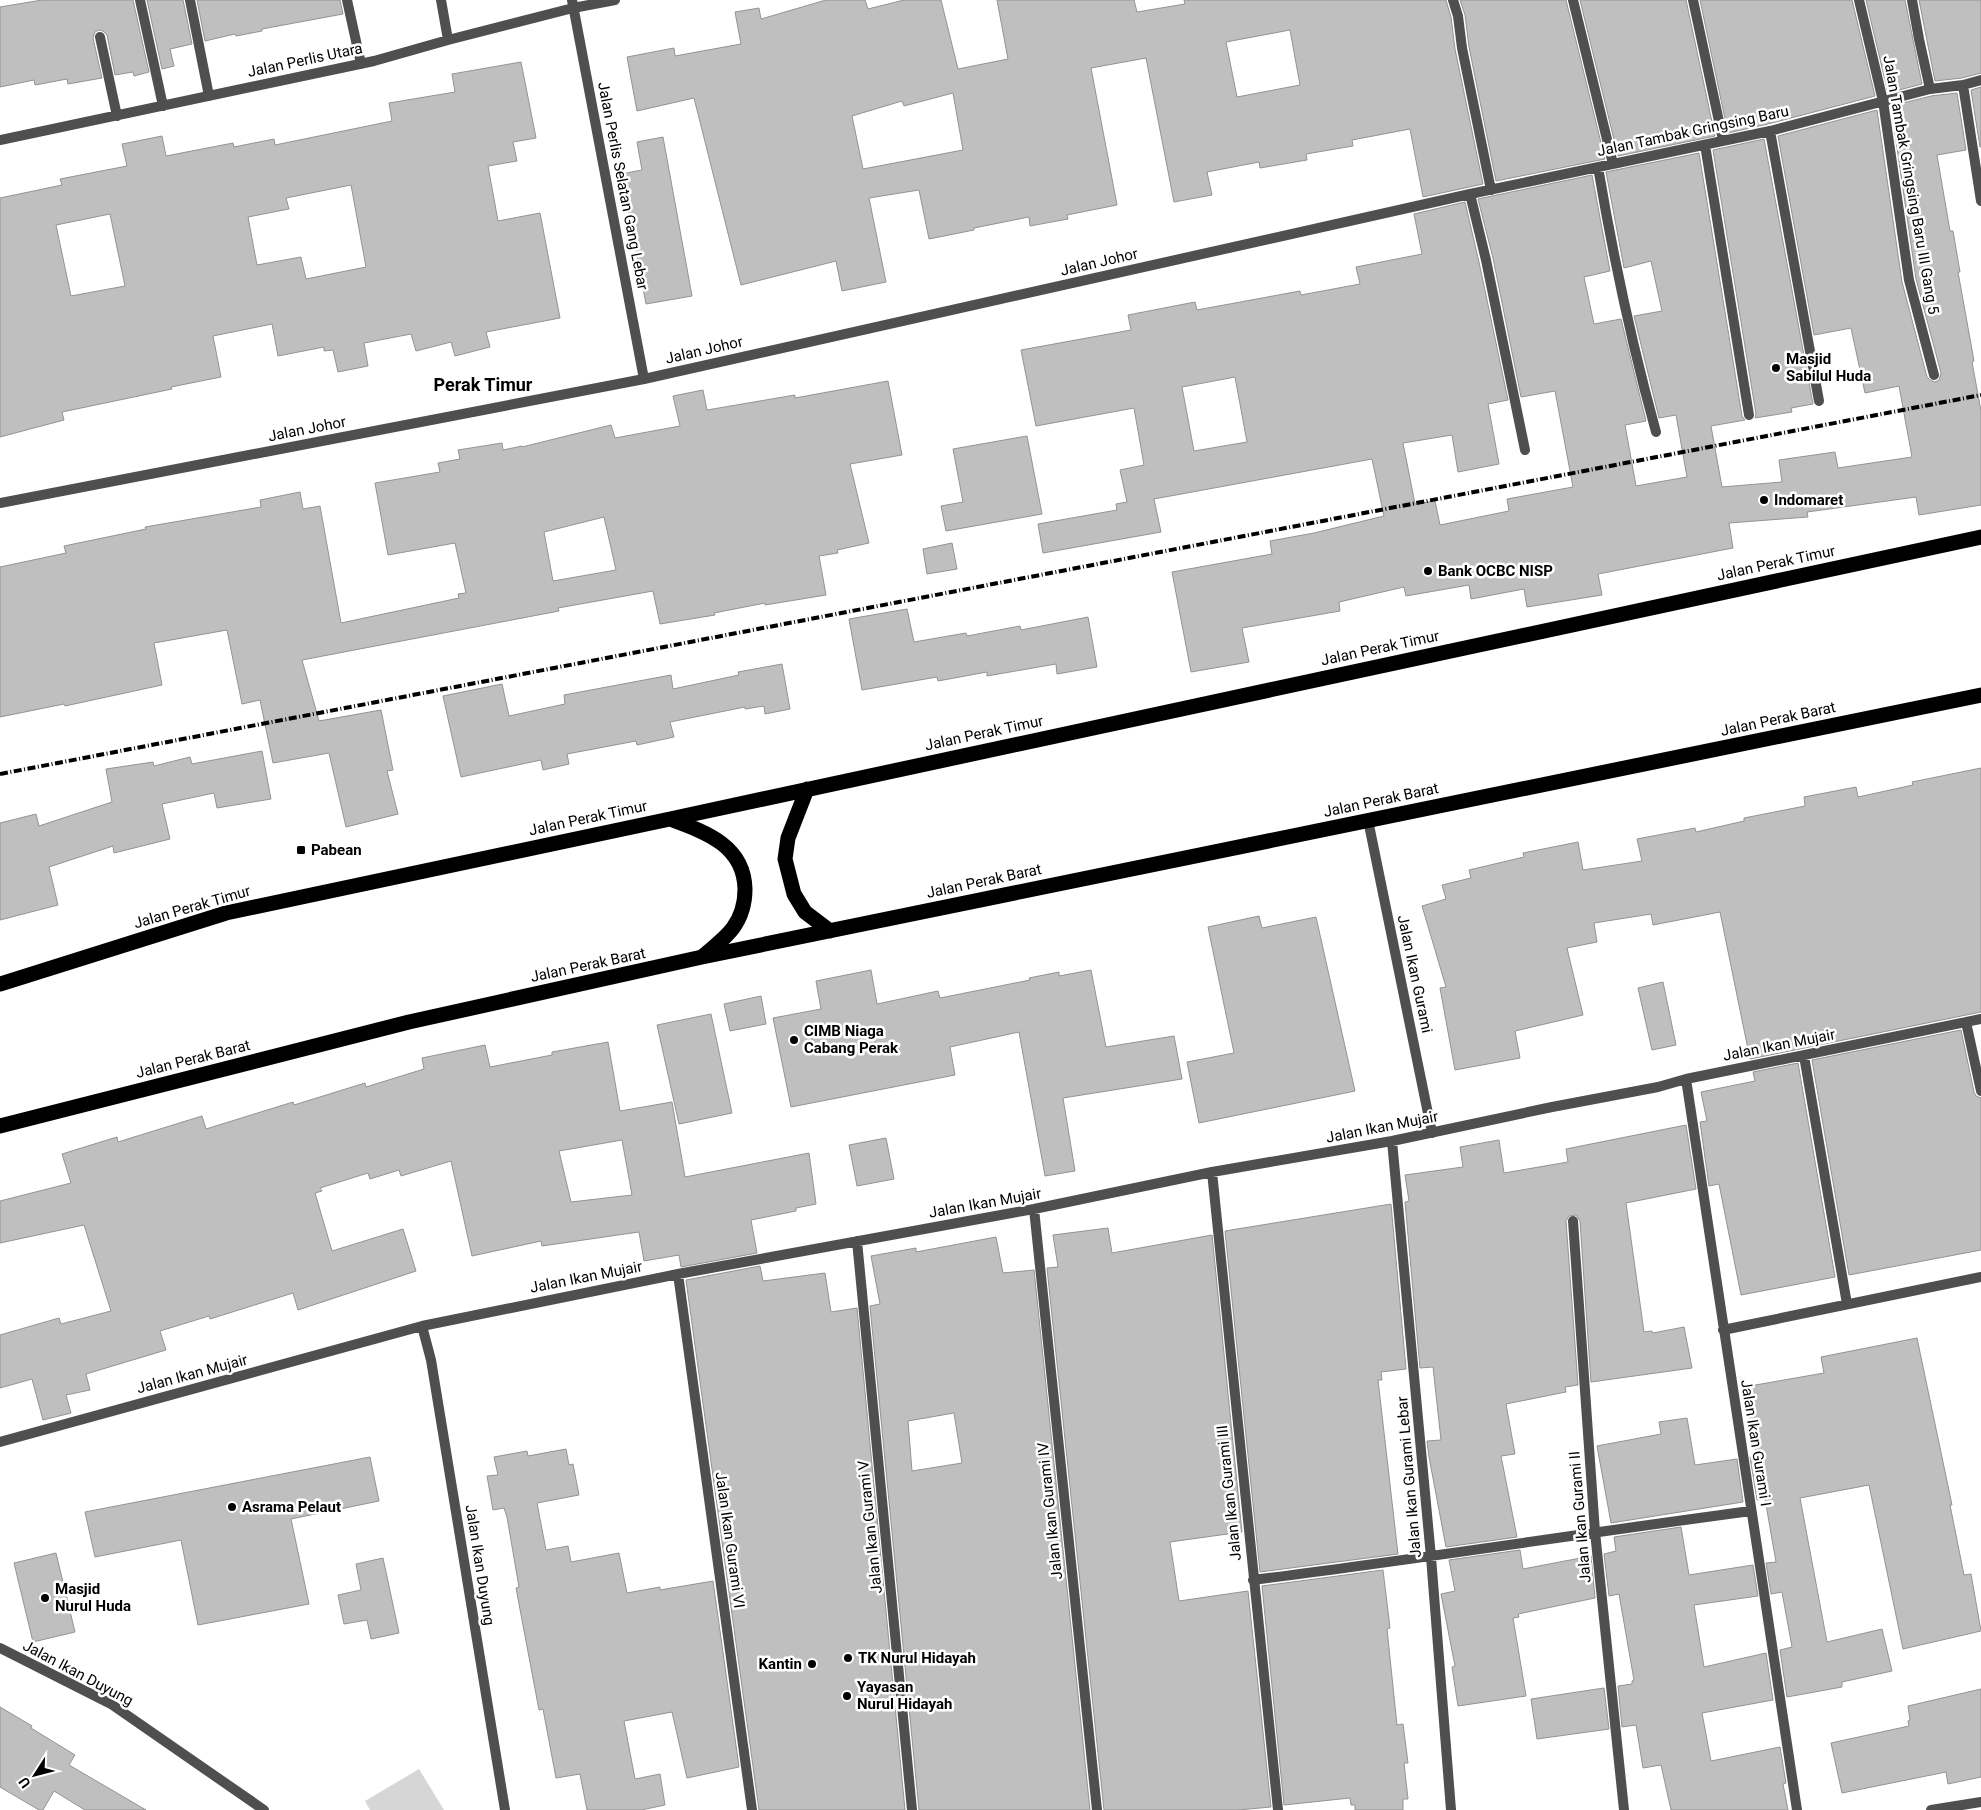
<svg xmlns="http://www.w3.org/2000/svg" width="1981" height="1810" font-family="Roboto,sans-serif">
<style>
.green{fill:#d6d6d6}
.building{fill:#bfbfbf;stroke:#939393;fill-rule:evenodd}
.lines{fill:none;stroke-linecap:round;stroke-linejoin:round}
.street{stroke:#4f4f4f;stroke-width:10}
.highway{stroke:#000;stroke-width:15}
.rail{stroke:#000;stroke-width:4;stroke-dasharray:8 2.5 1 2.5;stroke-linecap:butt}
.poi-dot{fill:#000;stroke:#fff;stroke-width:2}
.labels{text-anchor:middle;stroke-width:5;stroke-linejoin:round;paint-order:stroke}
.street-label{font-size:15px;fill:#000;stroke:#fff}
.poi-label{font-size:15px;font-weight:bold;fill:#000;stroke:#fff;text-anchor:start}
.quarter-label{font-size:18px;font-weight:bold;fill:#000;stroke:#fff}
</style>
<rect width="100%" height="100%" fill="#fff"/>
<path class="green" d="M 419,1769 L 444,1810 L 370,1810 L 365,1801 Z"/>
<path class="building" d="M 42,0 L 133,0 L 149,72 L 134,76 L 133,72 L 115,75 L 107,35 L 103,31 L 99,30 L 95,32 L 93,38 L 102,78 L 68,84 L 67,79 L 35,85 L 34,80 L 0,87 L 0,7 Z
M 147,0 L 183,0 L 192,44 L 170,49 L 174,66 L 162,69 Z
M 197,0 L 340,0 L 343,14 L 262,29 L 262,31 L 236,36 L 235,34 L 205,41 Z
M 826,0 L 865,0 L 868,9 L 904,0 L 941,0 L 958,69 L 1008,59 L 997,0 L 1134,0 L 1137,12 L 1185,4 L 1184,0 L 1446,0 L 1451,17 L 1455,49 L 1483,184 L 1423,197 L 1410,129 L 1352,140 L 1353,146 L 1306,154 L 1307,160 L 1260,168 L 1259,162 L 1207,172 L 1212,195 L 1174,202 L 1146,58 L 1091,68 L 1117,205 L 1067,215 L 1068,219 L 1030,226 L 1029,217 L 974,228 L 974,230 L 929,239 L 919,190 L 869,198 L 886,282 L 842,291 L 836,261 L 741,285 L 694,98 L 637,111 L 627,57 L 674,48 L 675,56 L 741,44 L 735,12 L 759,8 L 761,19 ZM 1290,30 L 1300,85 L 1237,97 L 1226,42 ZM 953,93 L 963,150 L 863,169 L 852,116 L 902,101 L 904,106 Z
M 1460,0 L 1566,0 L 1605,159 L 1496,181 L 1469,47 L 1465,15 Z
M 1580,0 L 1686,0 L 1715,136 L 1618,156 Z
M 1700,0 L 1852,0 L 1875,96 L 1768,124 L 1728,133 Z
M 1866,0 L 1905,0 L 1922,84 L 1888,93 Z
M 1919,0 L 1981,0 L 1981,73 L 1962,78 L 1935,81 Z
M 521,62 L 536,138 L 513,142 L 517,161 L 488,166 L 498,221 L 540,213 L 560,318 L 486,332 L 490,347 L 455,356 L 451,342 L 416,351 L 411,334 L 364,343 L 368,366 L 338,372 L 333,350 L 324,351 L 324,347 L 278,356 L 272,324 L 213,336 L 221,377 L 171,387 L 172,389 L 62,412 L 64,420 L 0,437 L 0,198 L 62,185 L 60,179 L 127,166 L 122,144 L 162,136 L 166,156 L 233,143 L 234,147 L 274,139 L 275,145 L 392,121 L 389,103 L 455,92 L 452,74 ZM 351,185 L 366,267 L 306,279 L 301,257 L 257,265 L 248,217 L 289,209 L 286,198 ZM 110,214 L 125,286 L 71,296 L 56,225 Z
M 1981,87 L 1981,147 L 1980,147 L 1971,90 Z
M 1957,93 L 1966,150 L 1937,155 L 1950,231 L 1953,231 L 1960,272 L 1958,272 L 1974,361 L 1972,362 L 1981,411 L 1981,505 L 1919,515 L 1916,497 L 1807,512 L 1808,517 L 1729,523 L 1733,548 L 1598,574 L 1602,595 L 1527,607 L 1524,589 L 1471,599 L 1469,585 L 1406,596 L 1404,587 L 1339,602 L 1340,611 L 1242,628 L 1249,662 L 1191,672 L 1172,572 L 1272,554 L 1270,541 L 1314,533 L 1384,516 L 1372,459 L 1154,499 L 1161,532 L 1043,553 L 1038,524 L 1117,510 L 1116,504 L 1127,502 L 1120,470 L 1144,465 L 1134,408 L 1036,426 L 1021,350 L 1131,330 L 1128,315 L 1195,302 L 1197,310 L 1300,291 L 1301,295 L 1360,284 L 1356,267 L 1422,254 L 1414,214 L 1465,202 L 1479,262 L 1508,400 L 1488,404 L 1499,464 L 1458,472 L 1452,435 L 1403,443 L 1415,504 L 1435,501 L 1440,525 L 1509,511 L 1507,499 L 1573,487 L 1555,391 L 1521,397 L 1493,258 L 1478,199 L 1592,175 L 1610,271 L 1584,277 L 1594,324 L 1621,319 L 1646,421 L 1625,425 L 1636,486 L 1687,477 L 1676,415 L 1659,418 L 1634,316 L 1662,311 L 1651,261 L 1624,268 L 1606,172 L 1699,153 L 1742,416 L 1745,420 L 1711,426 L 1722,487 L 1782,482 L 1779,460 L 1835,452 L 1838,468 L 1912,457 L 1899,386 L 1865,393 L 1851,328 L 1814,335 L 1778,136 L 1877,110 L 1902,282 L 1927,377 L 1930,380 L 1935,382 L 1939,380 L 1941,373 L 1916,279 L 1891,106 L 1931,96 ZM 1235,377 L 1247,442 L 1194,451 L 1182,387 Z
M 663,137 L 692,296 L 646,304 L 621,174 L 642,170 L 637,142 Z
M 1764,139 L 1813,404 L 1791,408 L 1792,412 L 1755,418 L 1756,414 L 1713,150 Z
M 888,381 L 902,455 L 850,464 L 869,543 L 837,550 L 838,553 L 819,556 L 826,595 L 765,605 L 765,603 L 714,613 L 715,615 L 660,624 L 653,591 L 558,608 L 559,611 L 302,660 L 319,721 L 381,710 L 393,770 L 387,771 L 398,814 L 346,827 L 329,753 L 273,763 L 260,700 L 242,704 L 227,630 L 154,643 L 162,685 L 65,706 L 64,704 L 0,717 L 0,567 L 66,553 L 64,546 L 146,529 L 145,527 L 261,507 L 260,500 L 300,492 L 303,509 L 320,506 L 341,623 L 459,598 L 458,594 L 466,593 L 455,543 L 388,555 L 375,483 L 440,472 L 438,463 L 460,459 L 458,450 L 502,443 L 503,450 L 522,446 L 522,447 L 611,425 L 615,438 L 680,426 L 673,396 L 703,390 L 707,410 L 795,395 L 795,398 ZM 604,517 L 616,570 L 553,581 L 544,532 Z
M 1027,436 L 1042,514 L 946,531 L 941,506 L 963,502 L 953,449 Z
M 952,543 L 957,569 L 927,574 L 923,549 Z
M 907,609 L 914,642 L 966,633 L 967,636 L 1020,626 L 1021,630 L 1088,617 L 1097,667 L 1057,674 L 1056,664 L 987,676 L 987,672 L 938,681 L 937,677 L 862,690 L 849,619 Z
M 782,664 L 790,709 L 765,714 L 764,706 L 745,709 L 745,707 L 670,722 L 674,737 L 637,745 L 636,741 L 567,754 L 569,764 L 543,770 L 541,760 L 461,777 L 443,696 L 502,684 L 509,716 L 565,704 L 564,695 L 671,675 L 673,689 L 739,675 L 738,672 Z
M 262,751 L 271,799 L 217,808 L 214,793 L 162,804 L 170,839 L 114,853 L 113,846 L 49,867 L 58,905 L 0,920 L 0,823 L 36,814 L 39,826 L 112,802 L 106,769 L 153,762 L 154,766 L 190,757 L 192,764 Z
M 1981,768 L 1981,1012 L 1750,1059 L 1720,912 L 1653,925 L 1651,914 L 1594,923 L 1597,942 L 1567,948 L 1583,1015 L 1515,1031 L 1520,1058 L 1455,1070 L 1440,988 L 1446,987 L 1422,906 L 1446,899 L 1442,885 L 1471,878 L 1469,870 L 1524,857 L 1523,853 L 1578,842 L 1583,870 L 1642,861 L 1637,839 L 1695,828 L 1696,832 L 1744,821 L 1744,818 L 1805,806 L 1804,797 L 1856,787 L 1858,797 L 1913,785 L 1912,782 Z
M 1259,916 L 1262,928 L 1316,917 L 1355,1091 L 1199,1123 L 1187,1062 L 1234,1053 L 1208,927 Z
M 871,970 L 877,1004 L 938,991 L 940,998 L 1030,980 L 1029,978 L 1059,972 L 1059,976 L 1091,970 L 1106,1047 L 1174,1036 L 1182,1079 L 1063,1098 L 1075,1171 L 1045,1176 L 1019,1032 L 950,1047 L 955,1075 L 791,1107 L 773,1018 L 821,1009 L 816,981 Z
M 1663,982 L 1676,1045 L 1652,1050 L 1638,988 Z
M 761,996 L 766,1024 L 730,1031 L 724,1004 Z
M 711,1014 L 732,1113 L 679,1124 L 657,1025 Z
M 1961,1030 L 1974,1092 L 1976,1096 L 1981,1098 L 1981,1250 L 1849,1275 L 1812,1060 Z
M 608,1042 L 620,1111 L 672,1102 L 685,1177 L 809,1153 L 816,1204 L 796,1208 L 796,1211 L 751,1220 L 757,1253 L 681,1267 L 679,1255 L 644,1261 L 639,1232 L 542,1246 L 541,1241 L 472,1256 L 451,1161 L 401,1176 L 399,1170 L 370,1179 L 368,1173 L 320,1188 L 322,1191 L 315,1193 L 332,1251 L 403,1229 L 416,1271 L 298,1310 L 293,1293 L 210,1319 L 209,1316 L 160,1331 L 166,1350 L 86,1374 L 90,1390 L 66,1395 L 71,1413 L 43,1420 L 32,1379 L 0,1388 L 0,1335 L 59,1318 L 61,1324 L 111,1311 L 84,1225 L 0,1243 L 0,1201 L 71,1183 L 62,1154 L 117,1137 L 118,1142 L 202,1116 L 206,1129 L 293,1102 L 294,1105 L 365,1083 L 366,1087 L 424,1069 L 422,1058 L 485,1045 L 490,1067 L 552,1055 L 552,1052 ZM 622,1140 L 632,1195 L 571,1202 L 559,1151 Z
M 1798,1063 L 1835,1277 L 1741,1295 L 1719,1184 L 1709,1186 L 1700,1122 L 1707,1121 L 1701,1092 L 1755,1081 L 1753,1072 Z
M 1686,1125 L 1696,1189 L 1626,1203 L 1644,1332 L 1652,1331 L 1653,1333 L 1684,1327 L 1692,1368 L 1591,1382 L 1580,1221 L 1576,1215 L 1569,1216 L 1566,1221 L 1578,1385 L 1565,1387 L 1566,1392 L 1506,1404 L 1515,1454 L 1501,1456 L 1517,1537 L 1446,1547 L 1429,1457 L 1427,1441 L 1441,1440 L 1433,1367 L 1420,1368 L 1405,1202 L 1409,1201 L 1405,1175 L 1463,1167 L 1460,1147 L 1499,1140 L 1504,1173 L 1568,1162 L 1566,1149 Z
M 886,1138 L 894,1179 L 857,1186 L 849,1145 Z
M 1391,1204 L 1406,1369 L 1381,1372 L 1382,1380 L 1378,1380 L 1398,1554 L 1260,1572 L 1225,1231 Z
M 1108,1228 L 1112,1253 L 1212,1235 L 1242,1532 L 1170,1542 L 1179,1601 L 1248,1591 L 1271,1807 L 1238,1810 L 1104,1810 L 1047,1268 L 1058,1267 L 1053,1235 Z
M 996,1237 L 1003,1273 L 1034,1270 L 1090,1810 L 919,1810 L 870,1306 L 880,1304 L 871,1256 L 916,1248 L 916,1252 ZM 954,1413 L 962,1463 L 912,1471 L 908,1421 Z
M 760,1266 L 763,1281 L 825,1273 L 831,1312 L 857,1308 L 905,1810 L 759,1810 L 686,1280 Z
M 1917,1338 L 1952,1505 L 1950,1505 L 1964,1575 L 1971,1574 L 1981,1631 L 1903,1649 L 1869,1485 L 1800,1498 L 1827,1642 L 1882,1629 L 1892,1671 L 1842,1682 L 1842,1687 L 1787,1697 L 1780,1650 L 1792,1647 L 1782,1592 L 1771,1594 L 1766,1563 L 1776,1562 L 1765,1499 L 1757,1500 L 1750,1457 L 1757,1456 L 1744,1387 L 1824,1373 L 1821,1357 Z
M 1687,1418 L 1695,1465 L 1737,1459 L 1743,1502 L 1611,1523 L 1597,1446 L 1661,1434 L 1659,1422 Z
M 566,1449 L 569,1465 L 573,1464 L 579,1495 L 537,1503 L 546,1550 L 568,1546 L 571,1562 L 619,1553 L 627,1593 L 660,1587 L 660,1590 L 713,1581 L 739,1767 L 687,1778 L 672,1712 L 624,1721 L 635,1779 L 660,1774 L 665,1805 L 641,1810 L 587,1810 L 580,1774 L 556,1778 L 543,1709 L 539,1710 L 516,1588 L 519,1587 L 507,1517 L 504,1508 L 493,1510 L 487,1476 L 498,1475 L 494,1457 L 527,1451 L 528,1456 Z
M 370,1457 L 379,1501 L 291,1519 L 309,1604 L 198,1625 L 181,1540 L 95,1557 L 85,1512 Z
M 1681,1527 L 1689,1575 L 1753,1565 L 1758,1596 L 1694,1605 L 1704,1667 L 1766,1653 L 1773,1700 L 1702,1713 L 1711,1761 L 1780,1747 L 1786,1783 L 1783,1784 L 1788,1810 L 1671,1810 L 1661,1765 L 1643,1768 L 1636,1725 L 1622,1727 L 1618,1686 L 1632,1684 L 1632,1681 L 1634,1680 L 1619,1594 L 1609,1596 L 1604,1554 L 1616,1551 L 1614,1537 Z
M 1520,1550 L 1523,1569 L 1591,1556 L 1595,1598 L 1518,1614 L 1519,1617 L 1513,1618 L 1526,1696 L 1458,1706 L 1452,1667 L 1455,1666 L 1441,1594 L 1455,1591 L 1449,1560 Z
M 56,1553 L 75,1632 L 33,1642 L 14,1563 Z
M 383,1558 L 399,1633 L 371,1639 L 367,1620 L 344,1624 L 338,1595 L 361,1590 L 356,1564 Z
M 1383,1570 L 1390,1628 L 1387,1629 L 1397,1725 L 1403,1724 L 1408,1763 L 1404,1763 L 1408,1799 L 1403,1799 L 1403,1810 L 1355,1810 L 1355,1805 L 1351,1805 L 1350,1798 L 1284,1805 L 1262,1586 Z
M 1604,1688 L 1609,1729 L 1537,1739 L 1531,1699 Z
M 1981,1689 L 1981,1777 L 1948,1784 L 1946,1772 L 1842,1793 L 1831,1743 L 1909,1726 L 1908,1721 L 1910,1720 L 1908,1706 Z
M 0,1707 L 32,1726 L 31,1728 L 75,1755 L 69,1765 L 146,1810 L 85,1810 L 54,1791 L 43,1810 L 39,1810 L 0,1787 Z"/>
<g class="lines">
<path class="street" d="M 140,0 L 163,106
M 190,0 L 209,96
M 347,0 L 361,64
M 441,0 L 448,40
M 572,0 L 644,379
M 1453,0 L 1458,16 L 1462,48 L 1491,190
M 1573,0 L 1613,164
M 1693,0 L 1723,140
M 1859,0 L 1883,101 L 1909,280 L 1934,375
M 1912,0 L 1919,39 L 1930,89
M 100,37 L 117,116
M 1963,85 L 1981,201
M 1770,131 L 1819,401
M 0,140 L 374,61 L 448,40 L 573,8 L 615,0
M 1705,145 L 1749,415
M 1598,167 C 1613,256 1632,345 1656,432
M 1470,194 L 1486,260 L 1525,450
M 0,503 L 644,379 L 1470,194 L 1770,131 L 1930,89 L 1963,85 L 1981,80
M 1368,820 L 1432,1133
M 1966,1022 L 1981,1091
M 1804,1056 L 1847,1304
M 1686,1079 L 1797,1810
M 1392,1141 L 1431,1557 L 1451,1810
M 1212,1172 L 1278,1810
M 1034,1209 L 1097,1810
M 1573,1221 L 1595,1532 L 1624,1810
M 857,1241 L 912,1810
M 678,1274 L 752,1810
M 422,1326 L 431,1360 L 505,1810
M 1723,1330 L 1981,1277
M 0,1442 L 422,1326 L 678,1274 L 1034,1209 L 1212,1172 L 1392,1141 L 1552,1107 L 1658,1087 L 1686,1079 L 1981,1019
M 1253,1580 C 1419,1559 1585,1533 1751,1511
M 0,1648 L 111,1704 L 264,1810
M 1931,1810 L 1981,1802"/>
<path class="highway" d="M 807,789 L 788,838 L 785,859 L 794,894 L 805,912 L 830,931
M 670,819 C 705,832 744,845 745,889 C 745,903 741,917 733,928 C 725,939 712,948 702,957
M 0,984 L 226,913 L 670,819 L 1981,537
M 0,1126 L 409,1022 L 702,957 L 1981,695"/>
<path class="rail" d="M 0,774 L 1981,395"/>
</g>
<g class="poi-dot">
<circle cx="1776" cy="368" r="5"/>
<circle cx="1764" cy="500" r="5"/>
<circle cx="1428" cy="571" r="5"/>
<rect x="296" y="845" width="10" height="10" rx="2.5"/>
<circle cx="794" cy="1040" r="5"/>
<circle cx="232" cy="1507" r="5"/>
<circle cx="45" cy="1598" r="5"/>
<circle cx="848" cy="1658" r="5"/>
<circle cx="812" cy="1664" r="5"/>
<circle cx="847" cy="1696" r="5"/>
</g>
<g class="labels">
<g class="street-label">
<text transform="translate(305 60) rotate(-12)" y="5">Jalan Perlis Utara</text>
<text transform="translate(1693 131) rotate(-12)" y="5">Jalan Tambak Gringsing Baru</text>
<text transform="translate(1911 185) rotate(80)" y="5">Jalan Tambak Gringsing Baru III Gang 5</text>
<text transform="translate(623 186) rotate(79)" y="5">Jalan Perlis Selatan Gang Lebar</text>
<text transform="translate(1099 262) rotate(-13)" y="5">Jalan Johor</text>
<text transform="translate(704 350) rotate(-13)" y="5">Jalan Johor</text>
<text transform="translate(307 429) rotate(-11)" y="5">Jalan Johor</text>
<text transform="translate(1776 563) rotate(-12)" y="5">Jalan Perak Timur</text>
<text transform="translate(1380 648) rotate(-12)" y="5">Jalan Perak Timur</text>
<text transform="translate(1778 719) rotate(-12)" y="5">Jalan Perak Barat</text>
<text transform="translate(984 733) rotate(-12)" y="5">Jalan Perak Timur</text>
<text transform="translate(1381 800) rotate(-12)" y="5">Jalan Perak Barat</text>
<text transform="translate(588 818) rotate(-12)" y="5">Jalan Perak Timur</text>
<text transform="translate(984 881) rotate(-12)" y="5">Jalan Perak Barat</text>
<text transform="translate(192 907) rotate(-16)" y="5">Jalan Perak Timur</text>
<text transform="translate(588 965) rotate(-12)" y="5">Jalan Perak Barat</text>
<text transform="translate(1415 974) rotate(78)" y="5">Jalan Ikan Gurami</text>
<text transform="translate(1779 1045) rotate(-11)" y="5">Jalan Ikan Mujair</text>
<text transform="translate(193 1059) rotate(-14)" y="5">Jalan Perak Barat</text>
<text transform="translate(1382 1127) rotate(-11)" y="5">Jalan Ikan Mujair</text>
<text transform="translate(985 1203) rotate(-10)" y="5">Jalan Ikan Mujair</text>
<text transform="translate(586 1277) rotate(-11)" y="5">Jalan Ikan Mujair</text>
<text transform="translate(192 1374) rotate(-15)" y="5">Jalan Ikan Mujair</text>
<text transform="translate(1756 1443) rotate(81)" y="5">Jalan Ikan Gurami I</text>
<text transform="translate(1409 1477) rotate(-95)" y="5">Jalan Ikan Gurami Lebar</text>
<text transform="translate(1229 1493) rotate(-96)" y="5">Jalan Ikan Gurami III</text>
<text transform="translate(1050 1511) rotate(-96)" y="5">Jalan Ikan Gurami IV</text>
<text transform="translate(1580 1517) rotate(-95)" y="5">Jalan Ikan Gurami II</text>
<text transform="translate(870 1527) rotate(-96)" y="5">Jalan Ikan Gurami V</text>
<text transform="translate(730 1540) rotate(82)" y="5">Jalan Ikan Gurami VI</text>
<text transform="translate(480 1565) rotate(81)" y="5">Jalan Ikan Duyung</text>
<text transform="translate(78 1673) rotate(28)" y="5">Jalan Ikan Duyung</text>
</g>
<g class="poi-label">
<text x="1786" y="364">Masjid<tspan x="1786" dy="17">Sabilul Huda</tspan></text>
<text x="1774" y="505">Indomaret</text>
<text x="1438" y="576">Bank OCBC NISP</text>
<text x="311" y="855">Pabean</text>
<text x="804" y="1036">CIMB Niaga<tspan x="804" dy="17">Cabang Perak</tspan></text>
<text x="242" y="1512">Asrama Pelaut</text>
<text x="55" y="1594">Masjid<tspan x="55" dy="17">Nurul Huda</tspan></text>
<text x="858" y="1663">TK Nurul Hidayah</text>
<text x="802" y="1669" text-anchor="end">Kantin</text>
<text x="857" y="1692">Yayasan<tspan x="857" dy="17">Nurul Hidayah</tspan></text>
</g>
<g class="quarter-label">
<text x="483" y="391">Perak Timur</text>
</g>
</g>
<g transform="translate(35 1775) rotate(234)" stroke="#ffffff" stroke-width="4" paint-order="stroke">
<path d="M0-4L9 19L0 12L-9 19Z" fill="#000000"/>
<text y="-8" font-size="14" font-weight="bold" text-anchor="middle" fill="#000000">U</text>
</g>
</svg>
